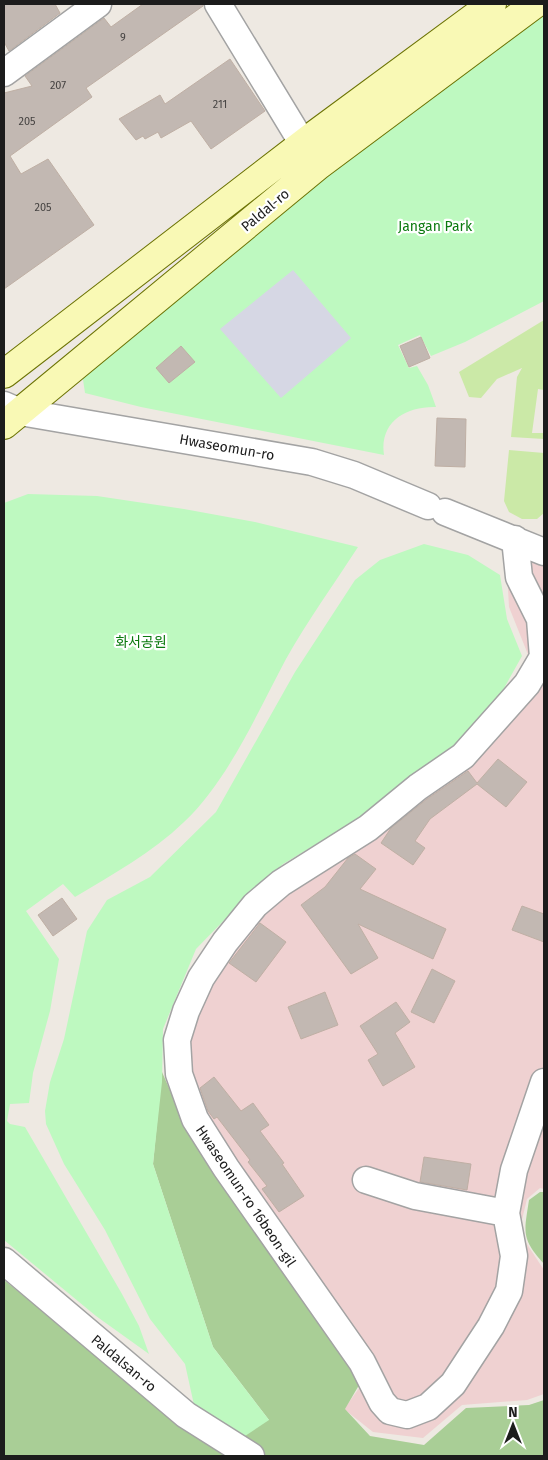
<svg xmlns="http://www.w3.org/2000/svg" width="548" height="1460" font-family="'Fira Sans','Noto Sans KR',sans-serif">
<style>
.commercial{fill:#efd1d1}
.grass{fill:#cbe9a7}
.forest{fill:#a9ce96}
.park{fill:#bef9c0}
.plaza{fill:#d6d7e4}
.building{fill:#c2b8b2;stroke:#bfafa4}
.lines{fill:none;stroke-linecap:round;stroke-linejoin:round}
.street-casing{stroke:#a3a3a3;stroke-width:29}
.secondary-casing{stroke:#6c7304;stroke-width:30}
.street{stroke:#fff;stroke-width:26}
.secondary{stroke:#f9f9b5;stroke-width:28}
.labels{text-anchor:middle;stroke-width:4.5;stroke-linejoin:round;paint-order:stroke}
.number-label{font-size:11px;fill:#464342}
.street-label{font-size:14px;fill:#1c1c1c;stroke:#fff}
.park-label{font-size:14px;fill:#0b7a0f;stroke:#fff}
</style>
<rect width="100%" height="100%" fill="#eee9e2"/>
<path class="commercial" d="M 544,535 L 544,1189 L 540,1188 L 527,1199 L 519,1232 L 544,1270 L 544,1394 L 527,1400 L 462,1405 L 423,1438 L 373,1432 L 344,1409 L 365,1380 L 237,1198 L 169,1025 L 201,954 L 235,916 L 512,688 L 529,657 L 509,607 L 507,571 Z"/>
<path class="grass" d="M 544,320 L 544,390 L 538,389 L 532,433 L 544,433 L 544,439 L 511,437 L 517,377 L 522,368 L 497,379 L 481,398 L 469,397 L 459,372 Z
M 509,450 L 544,453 L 544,513 L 537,519 L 522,519 L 509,512 L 504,501 Z"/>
<path class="forest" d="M 162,1072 L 186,1127 L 362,1380 L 345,1409 L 370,1436 L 424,1445 L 466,1408 L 529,1405 L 544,1400 L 544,1456 L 4,1456 L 4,1280 L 167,1411 L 269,1420 L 213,1347 L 153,1164 Z
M 540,1192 L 544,1192 L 544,1264 C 521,1238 524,1233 529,1200 Z"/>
<path class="park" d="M 544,5 L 544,301 L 465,342 L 431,356 L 420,335 L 398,345 L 409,368 L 417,366 L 428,385 L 436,407 C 406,406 379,422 384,455 L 141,407 L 85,393 L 82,373 L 197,278 Z
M 28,494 L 97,496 L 184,509 L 255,522 L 358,547 C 334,584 308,620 286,659 C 258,711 228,781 184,822 C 152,853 113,874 75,897 L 63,884 L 26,911 L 59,959 L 50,1011 L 33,1073 L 29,1103 L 10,1104 L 7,1121 L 10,1124 L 25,1127 L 122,1294 L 139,1326 L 149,1354 L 96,1316 L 4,1240 L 4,503 Z
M 424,544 L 468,555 L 500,575 L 507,619 L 522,656 L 493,708 L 449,757 L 377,808 L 283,864 L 234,910 L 196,949 L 163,1029 L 162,1082 L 153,1164 L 213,1347 L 269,1420 L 227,1448 L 200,1432 L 185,1364 L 150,1319 L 105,1230 L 64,1164 L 46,1124 L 45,1111 L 50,1082 L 64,1039 L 87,931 L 107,900 L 150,877 L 216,812 L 295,672 L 355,580 L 380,560 Z"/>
<path class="plaza" d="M 293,270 L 351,338 L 281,398 L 220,329 Z"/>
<path class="building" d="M 4,4 L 55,4 L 60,13 L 9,51 L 4,42 Z
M 143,4 L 203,4 L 203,6 L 86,88 L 92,97 L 10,156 L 21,174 L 48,159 L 94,225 L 4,289 L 4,93 L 32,86 L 25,76 L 104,18 L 111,27 Z
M 230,59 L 265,111 L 211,149 L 191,121 L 161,138 L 158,132 L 145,139 L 143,136 L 136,140 L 119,119 L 160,95 L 165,104 Z
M 421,337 L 430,358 L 409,367 L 400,346 Z
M 181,346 L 195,362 L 169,383 L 156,368 Z
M 437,418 L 466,419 L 465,467 L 435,466 Z
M 498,759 L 527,782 L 506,807 L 477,784 L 430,819 L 415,841 L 425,848 L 413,865 L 381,843 L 391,828 L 427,799 L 468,771 L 477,783 Z
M 355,854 L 376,869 L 360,889 L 446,929 L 433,959 L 358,924 L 378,958 L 351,974 L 301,905 L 325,887 L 348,858 Z
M 62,898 L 77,919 L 53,936 L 38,915 Z
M 522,906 L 544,914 L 544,942 L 512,930 Z
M 260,923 L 286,942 L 256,982 L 229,963 Z
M 432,969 L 455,981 L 434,1023 L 411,1012 Z
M 325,992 L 338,1025 L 301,1039 L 288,1007 Z
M 396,1002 L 410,1022 L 395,1033 L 415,1067 L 383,1086 L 368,1060 L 378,1054 L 360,1026 Z
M 214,1077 L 241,1111 L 253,1103 L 269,1125 L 260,1131 L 284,1163 L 282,1164 L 304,1196 L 279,1212 L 262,1189 L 267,1186 L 248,1162 L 250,1160 L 217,1117 L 214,1119 L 208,1111 L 200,1088 Z
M 424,1157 L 471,1164 L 467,1190 L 420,1182 Z"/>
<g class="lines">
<g class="street-casing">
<path id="street" d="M 218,4 L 303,144
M 4,73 L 98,4
M 4,405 L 20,412 L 312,462 L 354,475 L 428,506
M 445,512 L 544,552
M 515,539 L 519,577 L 540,619 L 543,657 L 527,684 L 463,756 L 418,787 L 368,828 L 281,883 L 255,905 L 225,942 L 201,978 L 186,1011 L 177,1040 L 179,1074 L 195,1119 L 226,1168 L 362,1362 L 382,1402 L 390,1411 L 407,1415 L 428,1407 L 453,1384 L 491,1326 L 509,1291 L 514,1256 L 506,1213 L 514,1170 L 544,1082
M 366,1180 L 415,1196 L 506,1213
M 4,1261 L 186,1415 L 251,1456"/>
</g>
<g class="secondary-casing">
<path id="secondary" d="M 4,374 L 313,136 L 492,4
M 4,425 L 319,165 L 535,4"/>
</g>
<use href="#street" class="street"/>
<use href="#secondary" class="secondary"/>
</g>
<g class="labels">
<g class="number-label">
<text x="123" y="41">9</text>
<text x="58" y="89">207</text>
<text x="220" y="108">211</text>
<text x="27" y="125">205</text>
<text x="43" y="211">205</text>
</g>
<g class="street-label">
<text transform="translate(265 210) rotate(-40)" y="5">Paldal-ro</text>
<text transform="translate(227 447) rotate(10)" y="5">Hwaseomun-ro</text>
<text transform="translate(246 1196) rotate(56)" y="5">Hwaseomun-ro 16beon-gil</text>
<text transform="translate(124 1363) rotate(40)" y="5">Paldalsan-ro</text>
</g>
<g class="park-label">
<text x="435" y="231">Jangan Park</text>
<text x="141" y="647">화서공원</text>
</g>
</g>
<rect width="548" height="1460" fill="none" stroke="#1c1c1c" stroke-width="10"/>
<g transform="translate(513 1425)" stroke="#ffffff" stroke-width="4" paint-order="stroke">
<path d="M0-4L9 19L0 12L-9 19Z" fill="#1c1c1c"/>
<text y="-8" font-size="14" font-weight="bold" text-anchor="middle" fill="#1c1c1c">N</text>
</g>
</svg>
